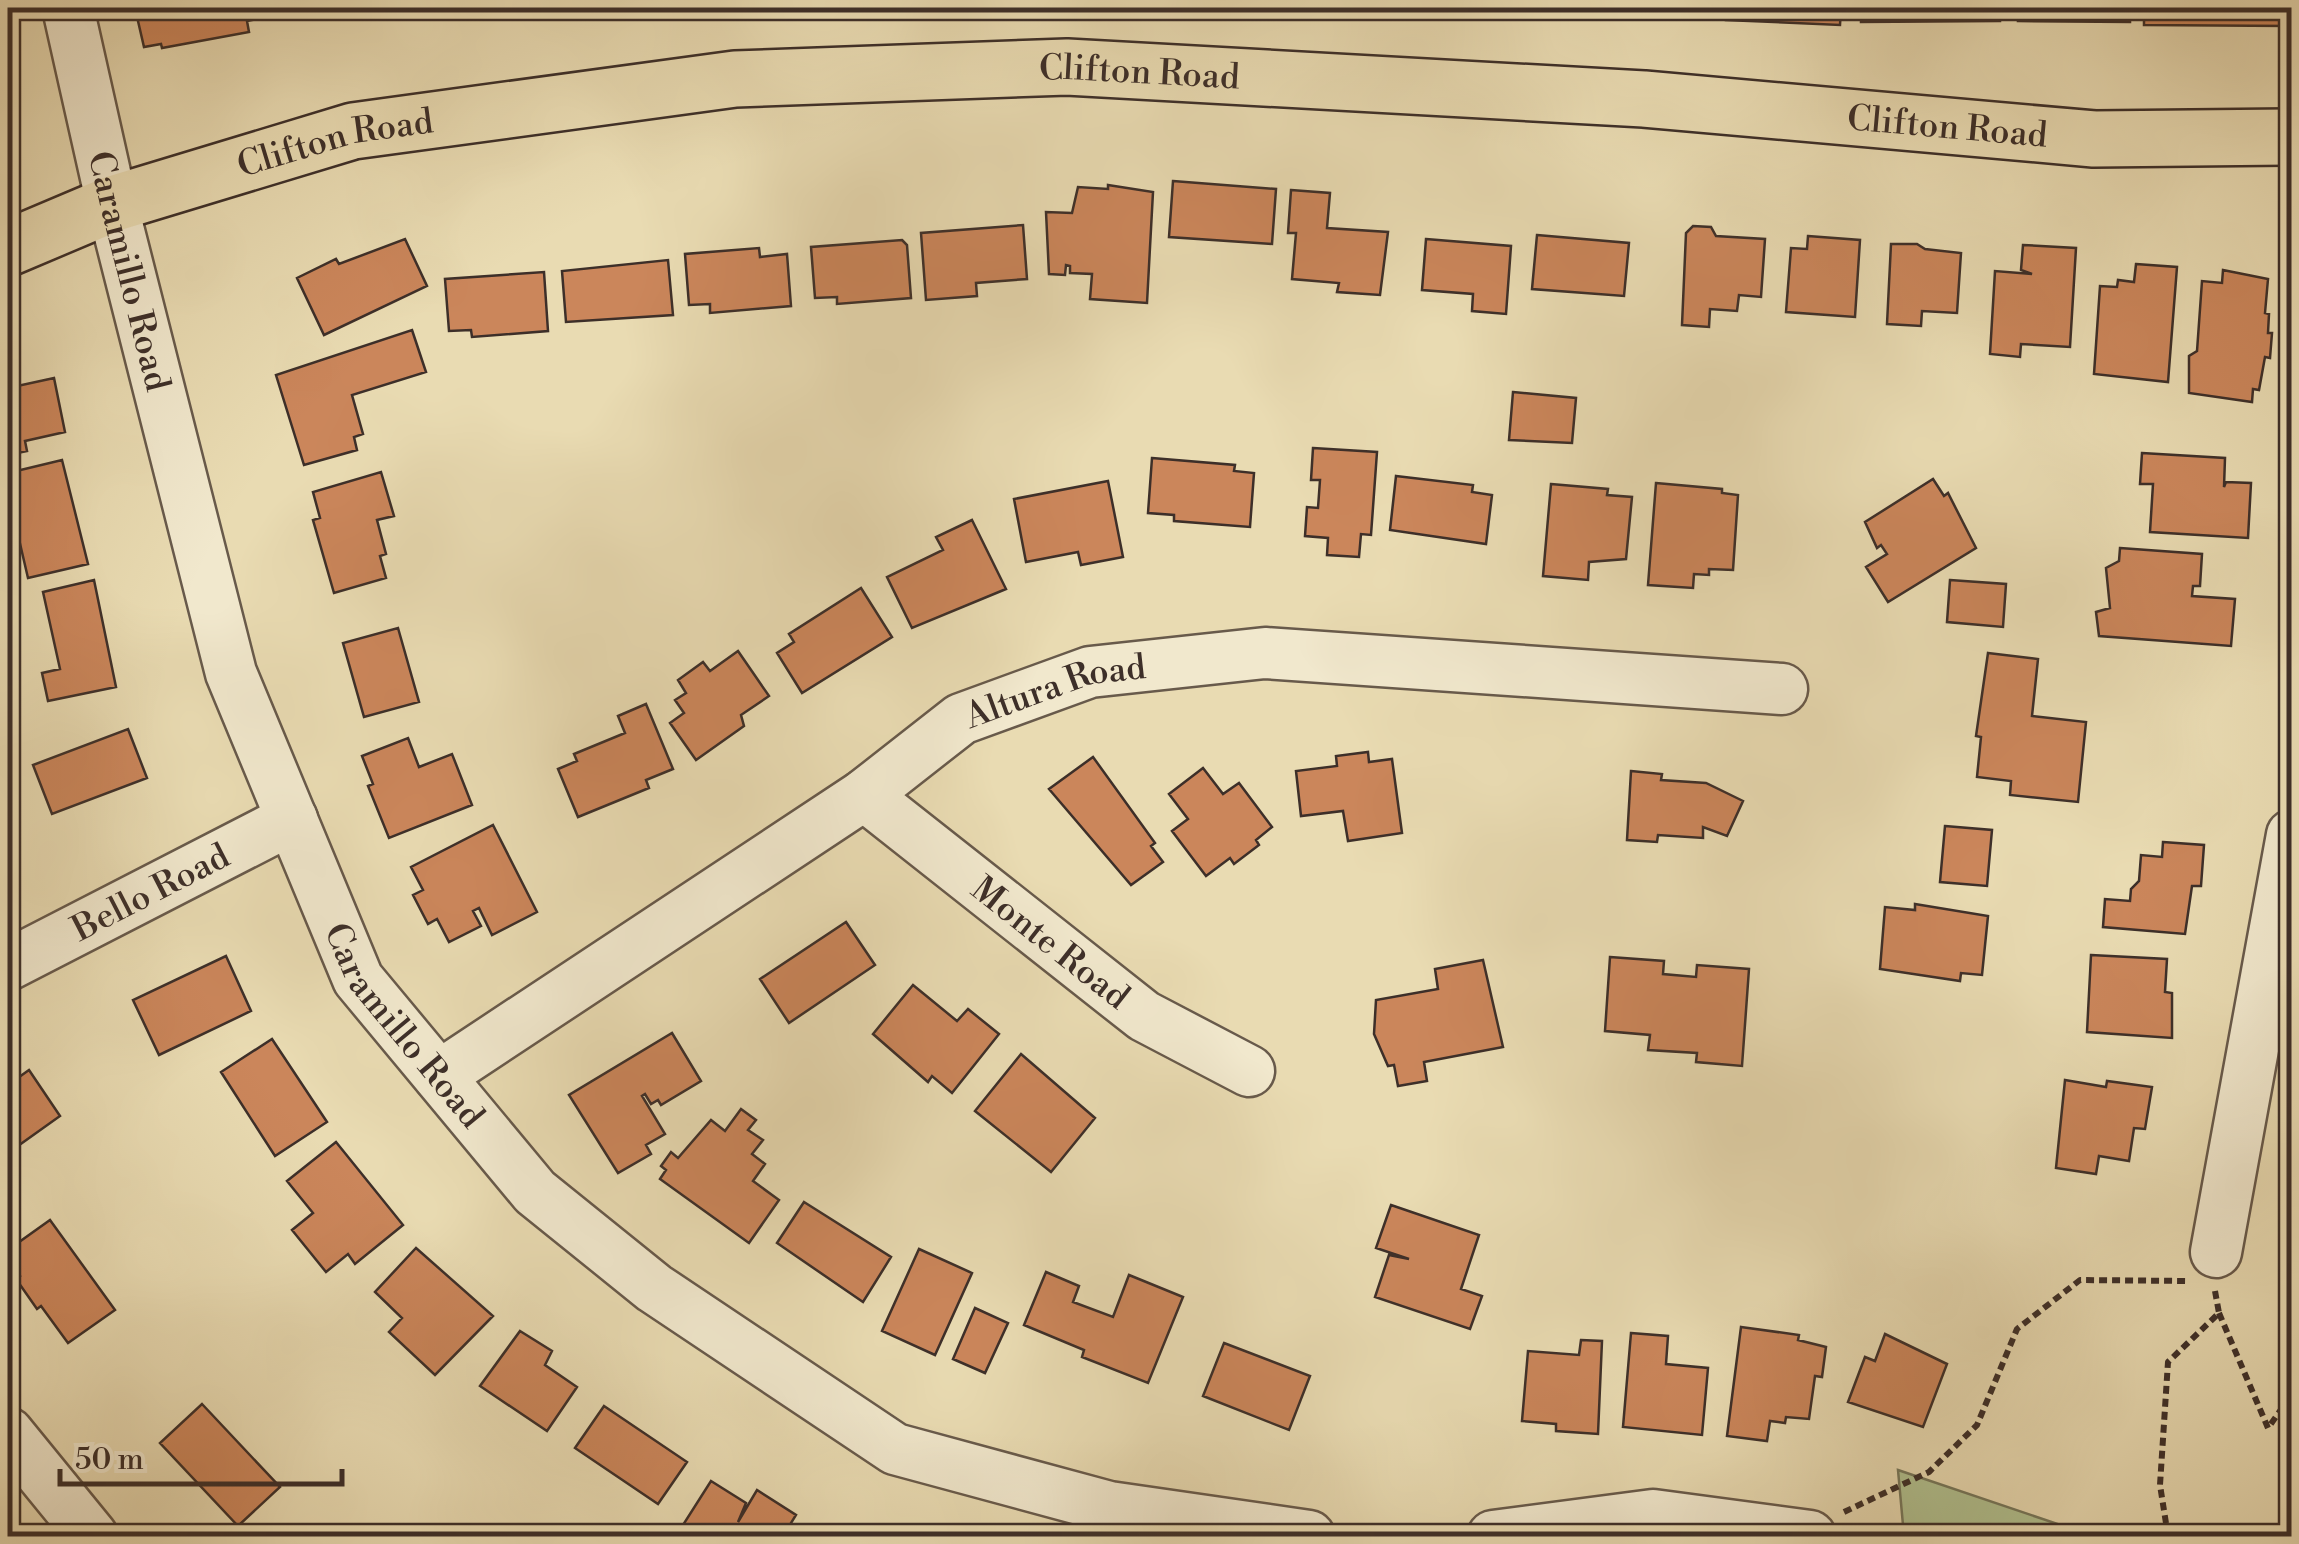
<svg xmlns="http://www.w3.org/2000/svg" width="2299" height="1544" font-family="'Libre Bodoni',serif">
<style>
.green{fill:#b1c190;stroke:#77785c;stroke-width:2.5}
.building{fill:#cb865b;stroke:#3d2f29;stroke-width:2.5}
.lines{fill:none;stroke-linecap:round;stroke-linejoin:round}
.minor-casing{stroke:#685a4b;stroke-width:55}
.major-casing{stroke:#3d2f29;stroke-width:60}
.path{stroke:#3d2f29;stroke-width:6;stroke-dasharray:8 5;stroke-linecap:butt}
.minor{stroke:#f1e8cd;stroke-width:50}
.major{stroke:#e9dbb2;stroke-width:55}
.labels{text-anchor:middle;stroke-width:8;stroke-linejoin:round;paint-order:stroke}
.street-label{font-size:35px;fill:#3d2f29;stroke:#f1e8cd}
</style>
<rect width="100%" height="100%" fill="#e9dbb2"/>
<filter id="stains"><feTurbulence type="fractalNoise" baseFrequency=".002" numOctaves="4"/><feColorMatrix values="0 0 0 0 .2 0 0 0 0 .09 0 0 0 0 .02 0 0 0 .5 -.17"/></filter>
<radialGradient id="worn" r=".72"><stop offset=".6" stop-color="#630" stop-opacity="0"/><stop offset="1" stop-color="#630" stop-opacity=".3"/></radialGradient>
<path class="green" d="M 1898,1470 L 2093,1536 L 1904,1536 Z"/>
<path class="building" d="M 135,8 L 255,8 L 257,19 L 247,21 L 249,32 L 162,48 L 161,44 L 144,47 Z
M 1727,8 L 1841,8 L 1840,25 L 1726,20 Z
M 1861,8 L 2000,8 L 2000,21 L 1861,22 Z
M 2019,8 L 2130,8 L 2130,22 L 2018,21 Z
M 2144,8 L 2292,8 L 2292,26 L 2144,25 Z
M 1173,181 L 1276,189 L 1272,244 L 1169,237 Z
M 1108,185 L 1153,192 L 1147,303 L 1090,299 L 1092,274 L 1070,273 L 1070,266 L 1066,265 L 1065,275 L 1049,274 L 1046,212 L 1072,213 L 1078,187 L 1108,189 Z
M 1291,190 L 1330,193 L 1327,228 L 1388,232 L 1380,295 L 1337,292 L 1339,283 L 1292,279 L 1296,233 L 1288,233 Z
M 1023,225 L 1027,279 L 976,283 L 977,296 L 926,300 L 921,233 Z
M 1693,226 L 1711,227 L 1716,236 L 1765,239 L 1761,297 L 1739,295 L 1737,311 L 1710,309 L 1709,327 L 1682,325 L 1686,233 Z
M 1537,235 L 1629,243 L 1624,296 L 1532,289 Z
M 1808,236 L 1860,240 L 1855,317 L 1786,312 L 1791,248 L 1807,249 Z
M 405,239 L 427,286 L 324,335 L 297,278 L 336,259 L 339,264 Z
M 1426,239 L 1511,246 L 1506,314 L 1472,311 L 1473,294 L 1422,290 Z
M 902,240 L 907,245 L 911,298 L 837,304 L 837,297 L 815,298 L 811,247 Z
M 1891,244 L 1917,244 L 1925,249 L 1961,253 L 1957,313 L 1922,311 L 1921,326 L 1887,324 Z
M 2023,245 L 2076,248 L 2070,347 L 2021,344 L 2020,357 L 1990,354 L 1995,271 L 2032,274 L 2021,270 Z
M 759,248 L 760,257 L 787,254 L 791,306 L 710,313 L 710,304 L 689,305 L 685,254 Z
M 668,260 L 673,315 L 566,322 L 562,271 Z
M 2136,264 L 2177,267 L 2168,382 L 2094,374 L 2100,286 L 2117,287 L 2118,280 L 2134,282 Z
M 2223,270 L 2268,279 L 2265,313 L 2269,314 L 2268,333 L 2272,333 L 2270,358 L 2265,357 L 2259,390 L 2253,389 L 2252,402 L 2189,393 L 2189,356 L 2197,351 L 2202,281 L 2222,283 Z
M 544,272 L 548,331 L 472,337 L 471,330 L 449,331 L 445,279 Z
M 412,330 L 426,372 L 352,395 L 363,434 L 354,437 L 357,450 L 304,465 L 276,375 Z
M 54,378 L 65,432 L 25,441 L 27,451 L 8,455 L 8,388 Z
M 1513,392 L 1576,398 L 1572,443 L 1509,440 Z
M 1313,448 L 1377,452 L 1371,535 L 1361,534 L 1359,557 L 1327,555 L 1328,538 L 1305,536 L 1307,507 L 1318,508 L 1320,480 L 1311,480 Z
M 2142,453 L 2225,458 L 2224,487 L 2226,482 L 2251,483 L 2248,538 L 2150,532 L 2153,484 L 2140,484 Z
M 1152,458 L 1235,465 L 1234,471 L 1254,473 L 1250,527 L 1174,521 L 1174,515 L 1148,513 Z
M 62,460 L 88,564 L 28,578 L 8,492 L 8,473 Z
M 381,472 L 394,516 L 377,520 L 386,554 L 380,556 L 386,578 L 334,593 L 313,520 L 320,518 L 313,492 Z
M 1396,476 L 1473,485 L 1472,492 L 1492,495 L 1486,544 L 1390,530 Z
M 1933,479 L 1944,496 L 1948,493 L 1976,548 L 1888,602 L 1866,567 L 1887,554 L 1881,545 L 1877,548 L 1865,522 Z
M 1108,481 L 1123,557 L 1081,565 L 1078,552 L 1026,562 L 1014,499 Z
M 1656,483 L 1722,489 L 1722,493 L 1738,495 L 1733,570 L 1709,569 L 1709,575 L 1694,574 L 1693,588 L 1648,585 Z
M 1551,484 L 1608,489 L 1607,495 L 1632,497 L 1626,559 L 1589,562 L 1588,580 L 1543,576 Z
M 972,520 L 1006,589 L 912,628 L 887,577 L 943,550 L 936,537 Z
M 2120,548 L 2202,554 L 2200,586 L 2193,586 L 2192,596 L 2235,599 L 2231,646 L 2099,636 L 2096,612 L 2110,608 L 2106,568 L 2119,561 Z
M 94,580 L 116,687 L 48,701 L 42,673 L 60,669 L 43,592 Z
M 1950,580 L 2006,584 L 2003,627 L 1947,622 Z
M 861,588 L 892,637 L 802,693 L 777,653 L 794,642 L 789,634 Z
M 398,628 L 419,702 L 364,717 L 343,643 Z
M 738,651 L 769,696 L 741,715 L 744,726 L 696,760 L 670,723 L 684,713 L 675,700 L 686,693 L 678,680 L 703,662 L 710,671 Z
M 1988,653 L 2038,659 L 2032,716 L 2086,722 L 2078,802 L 2010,795 L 2011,781 L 1977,777 L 1981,737 L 1976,736 Z
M 646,704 L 673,769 L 646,780 L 649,788 L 578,817 L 558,769 L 577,761 L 574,754 L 625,733 L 618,716 Z
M 128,729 L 147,778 L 52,814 L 33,765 Z
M 408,738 L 419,767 L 452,754 L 472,805 L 389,838 L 368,786 L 373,784 L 362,756 Z
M 1368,752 L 1369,762 L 1392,759 L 1402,833 L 1348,841 L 1343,811 L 1301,816 L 1296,771 L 1337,766 L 1336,756 Z
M 1093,757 L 1155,843 L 1151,846 L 1163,862 L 1131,885 L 1049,789 Z
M 1203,768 L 1223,794 L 1239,783 L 1272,827 L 1256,840 L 1259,845 L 1234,864 L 1230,858 L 1206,876 L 1172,831 L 1188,819 L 1169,794 Z
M 1631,771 L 1662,774 L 1661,780 L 1706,783 L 1743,801 L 1727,836 L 1703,827 L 1703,838 L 1658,835 L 1657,842 L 1627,840 Z
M 493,825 L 537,912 L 492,935 L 479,908 L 473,911 L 481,926 L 449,942 L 437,919 L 428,924 L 413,895 L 423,890 L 411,867 Z
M 1945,826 L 1992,830 L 1987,886 L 1940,882 Z
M 2163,842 L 2204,845 L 2201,886 L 2192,886 L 2185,934 L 2103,927 L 2105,899 L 2130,901 L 2131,889 L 2139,881 L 2141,855 L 2162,857 Z
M 1915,904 L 1988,916 L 1982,975 L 1961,973 L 1960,981 L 1880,969 L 1885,907 L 1915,910 Z
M 846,922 L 875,965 L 789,1023 L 760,979 Z
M 2091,955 L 2167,959 L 2165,992 L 2172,993 L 2172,1038 L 2087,1032 Z
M 226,956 L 251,1011 L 159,1055 L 133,1000 Z
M 1610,957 L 1664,961 L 1663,974 L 1696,977 L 1697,965 L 1749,969 L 1742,1066 L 1696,1062 L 1697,1053 L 1648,1050 L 1650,1035 L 1605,1031 Z
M 1483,960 L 1503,1047 L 1424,1062 L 1427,1081 L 1398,1086 L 1394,1065 L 1388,1066 L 1374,1034 L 1376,1000 L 1438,989 L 1435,969 Z
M 913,985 L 957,1021 L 968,1009 L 999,1034 L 952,1093 L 932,1076 L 928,1082 L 873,1034 Z
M 672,1033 L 701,1081 L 661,1105 L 658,1100 L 651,1104 L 645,1094 L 642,1096 L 665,1134 L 646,1145 L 651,1154 L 618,1173 L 569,1095 Z
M 272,1039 L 327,1122 L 275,1156 L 221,1072 Z
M 1021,1054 L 1095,1118 L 1051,1172 L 975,1111 Z
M 29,1070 L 60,1116 L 8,1153 L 8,1085 Z
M 2065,1080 L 2106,1087 L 2107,1081 L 2152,1087 L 2145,1129 L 2134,1128 L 2129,1161 L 2099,1156 L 2096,1174 L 2056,1168 Z
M 741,1109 L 756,1120 L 748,1130 L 763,1140 L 752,1154 L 765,1164 L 753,1181 L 779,1200 L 749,1243 L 660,1179 L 666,1170 L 661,1166 L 671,1152 L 678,1158 L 711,1120 L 725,1131 Z
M 336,1142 L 403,1225 L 355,1264 L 348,1254 L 326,1272 L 292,1230 L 313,1213 L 287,1181 Z
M 804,1202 L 891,1257 L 863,1302 L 777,1243 Z
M 1391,1205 L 1479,1235 L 1461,1289 L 1482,1296 L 1470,1329 L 1375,1297 L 1389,1255 L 1409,1259 L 1376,1248 Z
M 50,1220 L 115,1310 L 68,1343 L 41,1306 L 37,1309 L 16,1279 L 20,1276 L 8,1258 L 8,1250 Z
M 416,1248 L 493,1316 L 435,1375 L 389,1332 L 402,1318 L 375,1292 Z
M 919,1249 L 972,1273 L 935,1355 L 882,1331 Z
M 1046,1272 L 1079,1286 L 1073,1302 L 1113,1317 L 1129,1275 L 1183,1297 L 1148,1383 L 1082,1357 L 1084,1350 L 1024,1325 Z
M 975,1308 L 1008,1323 L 985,1373 L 953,1359 Z
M 1741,1327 L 1799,1335 L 1798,1340 L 1826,1347 L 1822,1377 L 1815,1376 L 1809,1419 L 1786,1417 L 1785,1423 L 1770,1421 L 1767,1441 L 1727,1436 Z
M 520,1331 L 552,1351 L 545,1365 L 577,1387 L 547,1431 L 480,1386 Z
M 1631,1333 L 1668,1336 L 1666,1364 L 1708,1368 L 1702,1435 L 1623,1427 Z
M 1885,1334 L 1947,1364 L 1923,1427 L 1848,1402 L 1865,1357 L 1875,1361 Z
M 1581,1340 L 1602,1341 L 1598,1434 L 1556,1431 L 1556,1424 L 1522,1421 L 1528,1351 L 1579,1355 Z
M 1224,1343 L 1310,1376 L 1289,1430 L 1203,1396 Z
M 202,1404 L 280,1487 L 238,1526 L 160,1443 Z
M 604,1406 L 687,1462 L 658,1504 L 575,1448 Z
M 711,1481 L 746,1503 L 738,1522 L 757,1490 L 796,1515 L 783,1536 L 676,1536 Z"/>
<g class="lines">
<g class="minor-casing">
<g id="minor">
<path id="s1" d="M 68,8 L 112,204 L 231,673 L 358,979 L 535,1192 L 654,1288 L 895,1449 L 1109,1507 L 1309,1536"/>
<path id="s2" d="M 864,795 L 1144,1016 L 1249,1071"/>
<path id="s3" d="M 8,965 L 292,819"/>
<path id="s4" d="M 439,1076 L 864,795 L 961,719 L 1090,672 L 1265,653 L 1782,689"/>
<path d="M 2216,1252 L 2292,835"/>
<path d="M 8,1433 L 92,1536"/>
<path d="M 1493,1536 L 1653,1515 L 1810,1536"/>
</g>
</g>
<g class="major-casing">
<g id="major">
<path id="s5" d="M 8,248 L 112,204 L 353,131 L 735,79 L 1067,67 L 1644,99 L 2094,139 L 2292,137"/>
</g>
</g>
<path class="path" d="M 2219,1313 L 2268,1428 L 2292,1394
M 1844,1512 L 1929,1472 L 1977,1425 L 2017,1329 L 2080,1280 L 2187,1281
M 2168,1536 L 2160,1485 L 2168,1362 L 2219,1313 L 2215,1291"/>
<use href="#minor" class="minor"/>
<use href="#major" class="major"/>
</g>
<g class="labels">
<g class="street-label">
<text dy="12" stroke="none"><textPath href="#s5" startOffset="1155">Clifton Road</textPath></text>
<text dy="12" stroke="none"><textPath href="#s5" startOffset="1965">Clifton Road</textPath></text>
<text dy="12" stroke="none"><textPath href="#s5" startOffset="345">Clifton Road</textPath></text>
<text dy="12" stroke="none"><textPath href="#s1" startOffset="270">Caramillo Road</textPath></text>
<text dy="12" stroke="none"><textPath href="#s4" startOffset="732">Altura Road</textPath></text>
<text dy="12" stroke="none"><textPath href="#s3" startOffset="160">Bello Road</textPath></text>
<text dy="12" stroke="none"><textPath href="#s2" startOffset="238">Monte Road</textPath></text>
<text dy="12" stroke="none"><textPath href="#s1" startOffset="1080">Caramillo Road</textPath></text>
</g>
</g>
<rect width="2299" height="1544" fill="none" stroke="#e9dbb2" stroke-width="40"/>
<rect x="10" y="10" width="2279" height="1524" fill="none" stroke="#3d2f29" stroke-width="5"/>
<rect x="20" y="20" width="2259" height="1504" fill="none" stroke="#3d2f29" stroke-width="2.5"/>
<path d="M60 1469v15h282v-15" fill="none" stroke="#3d2f29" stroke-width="5"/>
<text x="75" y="1469" font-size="30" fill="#3d2f29" stroke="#f1e8cd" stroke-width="8" paint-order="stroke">50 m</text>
<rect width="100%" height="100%" filter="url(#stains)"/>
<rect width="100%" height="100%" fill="url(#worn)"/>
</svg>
